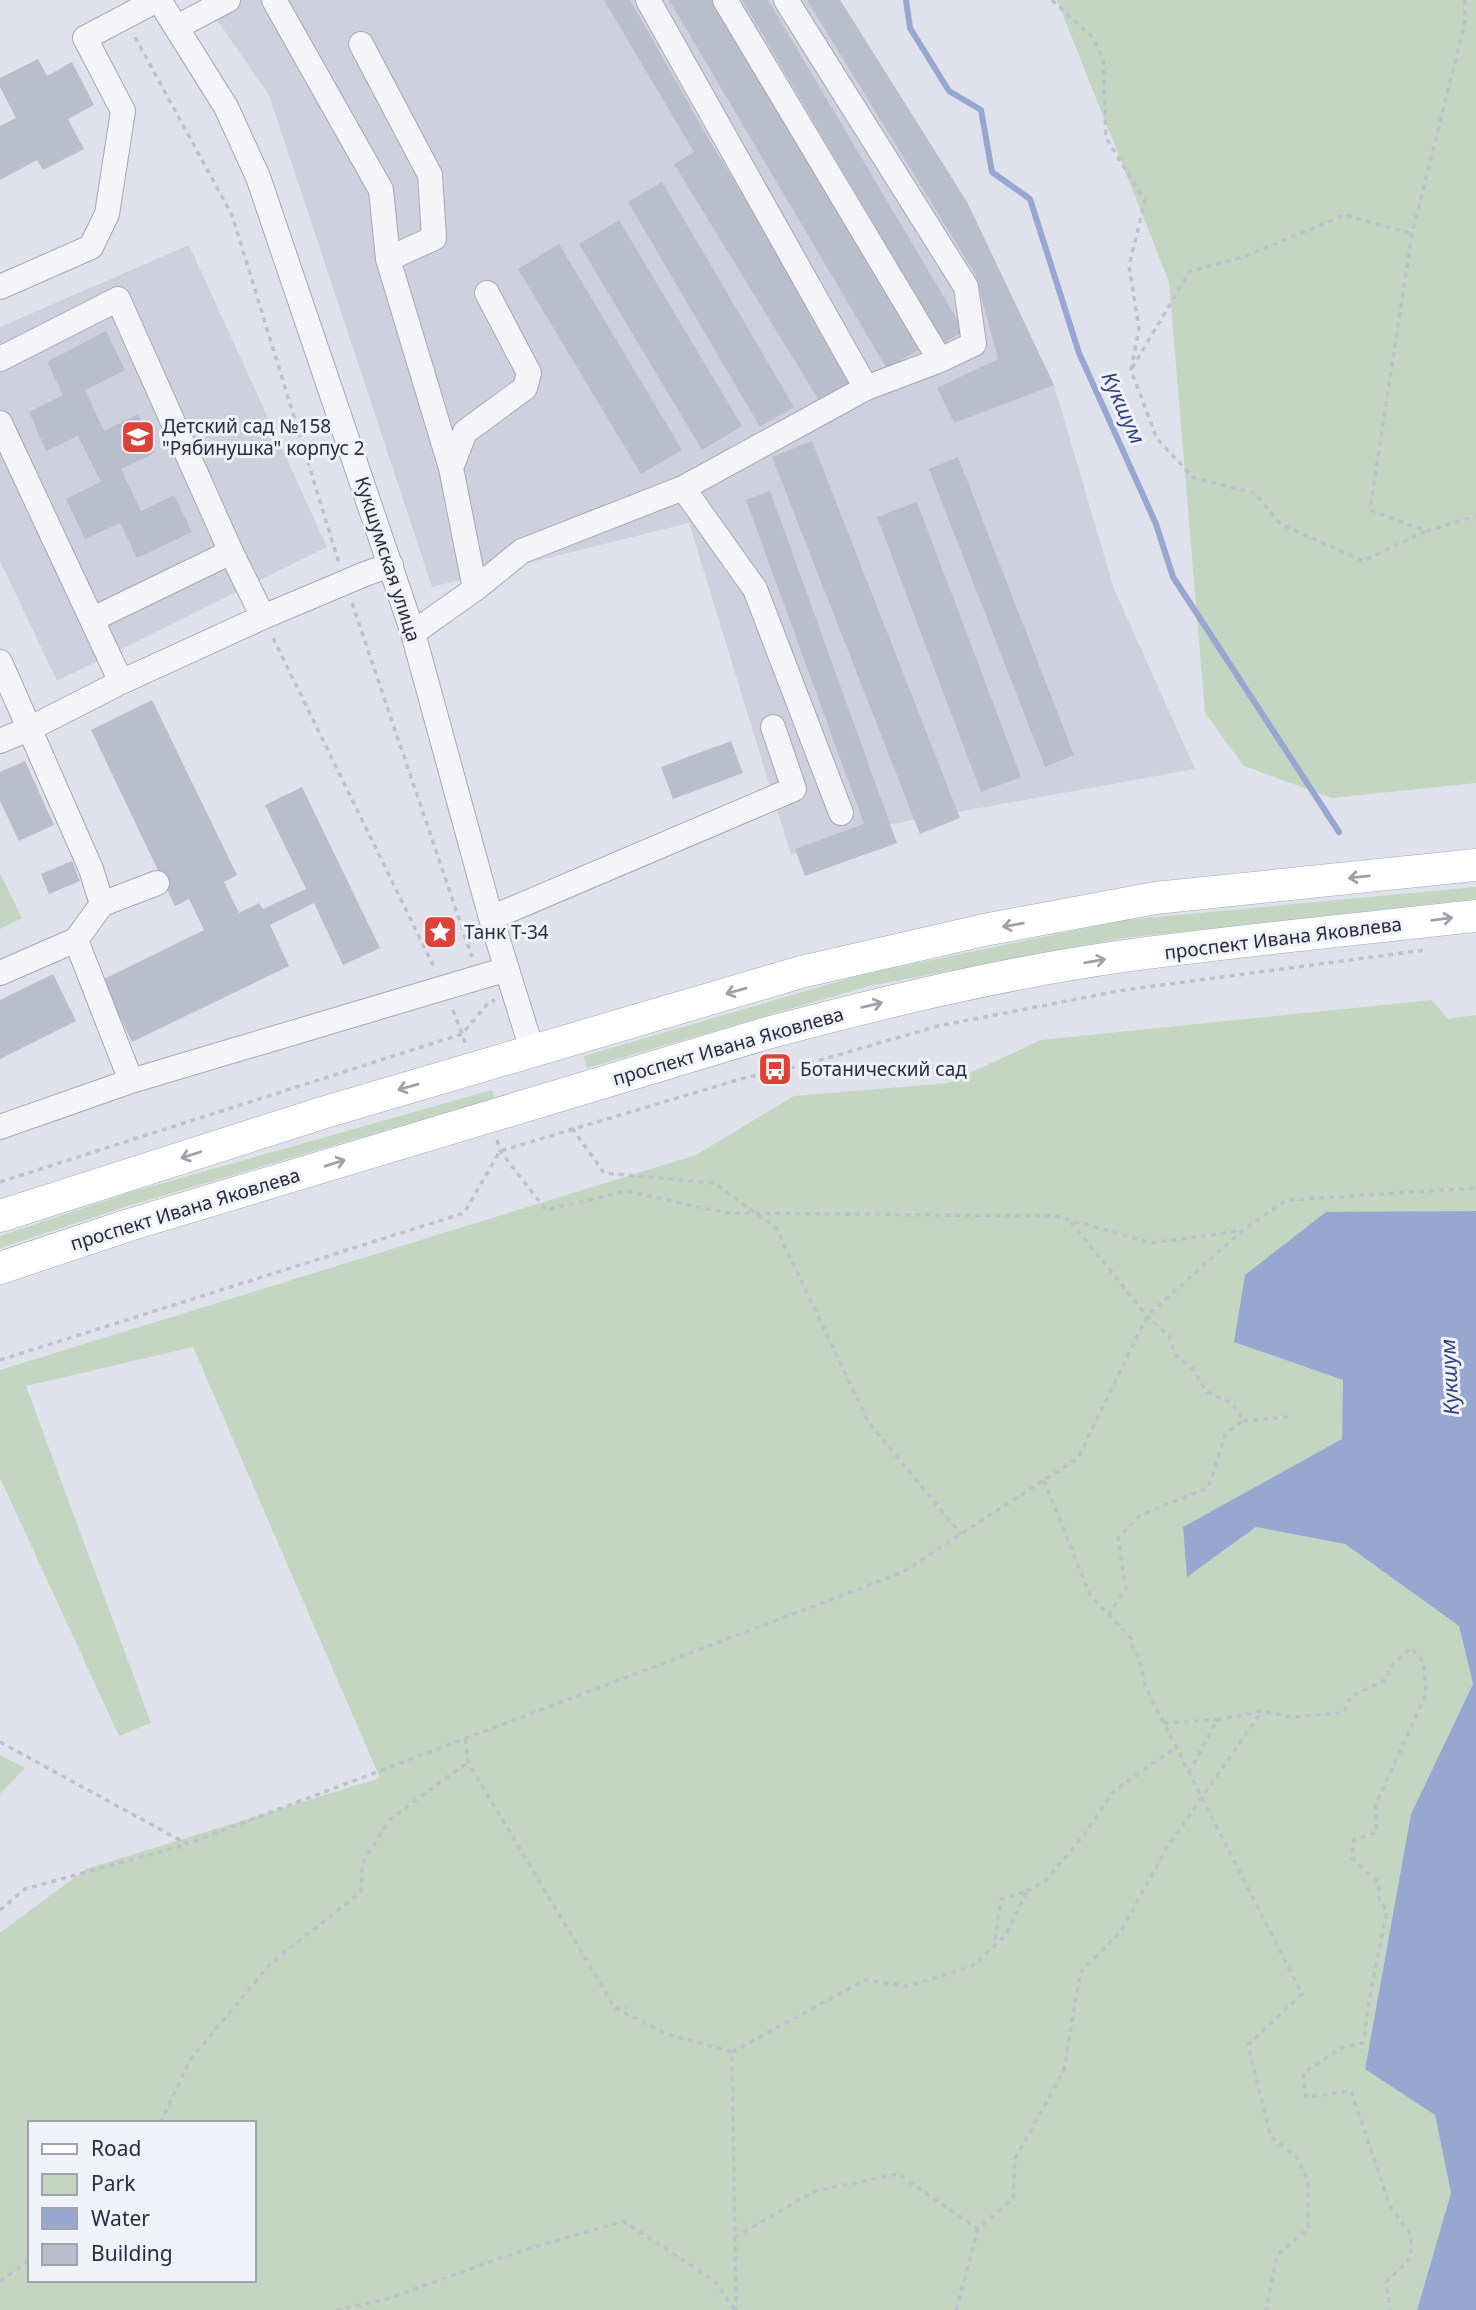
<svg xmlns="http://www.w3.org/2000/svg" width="1476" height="2310" font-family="'Noto Sans',sans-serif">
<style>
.built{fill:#ced1dd}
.green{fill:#c2d6c1;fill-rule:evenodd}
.water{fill:#98a7cf}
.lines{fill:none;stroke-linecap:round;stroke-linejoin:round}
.stream{stroke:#98a7cf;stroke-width:6}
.building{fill:#babdcb}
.minor-casing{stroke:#a5a7b6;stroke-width:26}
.major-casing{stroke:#9ea3b8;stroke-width:33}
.path{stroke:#bfc0ca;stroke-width:3.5;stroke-dasharray:5 5;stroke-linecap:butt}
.minor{stroke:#f4f4f9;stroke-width:24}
.major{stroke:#fff;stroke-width:32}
.oneway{stroke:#9ea0ab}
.labels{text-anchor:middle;stroke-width:6;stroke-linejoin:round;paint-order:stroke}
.poi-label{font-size:19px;fill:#272b44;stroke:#f0f2f8;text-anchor:start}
.street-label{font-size:19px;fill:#272b44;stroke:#f0f2f8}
.water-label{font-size:21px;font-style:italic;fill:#2c3f7d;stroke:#f0f2f8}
</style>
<rect width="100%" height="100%" fill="#e0e2eb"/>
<path class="built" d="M 203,0 L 840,0 L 967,202 L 1054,385 L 1114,589 L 1195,769 L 891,824 L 791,855 L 689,523 L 432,587 L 269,95 Z
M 189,245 L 327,547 L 57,681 L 0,561 L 0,327 Z"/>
<path class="green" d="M 1057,0 L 1476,0 L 1476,783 L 1332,798 L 1244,766 L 1205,713 L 1169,282 Z
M 0,873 L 22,918 L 0,929 Z
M 1476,887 L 1476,899 L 1124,938 L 869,986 L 587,1068 L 584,1056 L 864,974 L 1125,920 Z
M 1432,1000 L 1448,1019 L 1476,1015 L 1476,1211 L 1458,1212 L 1234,1342 L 1344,1380 L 1342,1439 L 1183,1527 L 1188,1576 L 1256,1527 L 1345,1544 L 1459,1626 L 1473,1684 L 1411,1814 L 1365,2068 L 1435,2115 L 1451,2193 L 1417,2310 L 0,2310 L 0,1933 L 86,1869 L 380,1778 L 193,1347 L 26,1386 L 151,1723 L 119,1736 L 0,1478 L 0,1370 L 696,1155 L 794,1096 L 948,1083 L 1041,1040 ZM 30,2123 L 254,2123 L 254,2280 L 30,2280 Z
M 492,1090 L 494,1097 L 484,1101 L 131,1205 L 0,1248 L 0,1236 L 128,1193 Z
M 0,1755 L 25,1768 L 0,1794 Z"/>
<path class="water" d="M 1476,1211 L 1476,2310 L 1417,2310 L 1451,2193 L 1435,2115 L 1365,2069 L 1411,1814 L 1473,1684 L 1459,1626 L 1345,1544 L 1256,1527 L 1187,1577 L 1183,1527 L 1342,1439 L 1343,1380 L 1234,1342 L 1245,1275 L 1326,1212 Z"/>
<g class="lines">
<path class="stream" d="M 906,0 L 910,28 L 949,91 L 981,110 L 992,172 L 1030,199 L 1079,353 L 1156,524 L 1173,577 L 1339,832"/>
</g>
<path class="building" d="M 604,0 L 630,0 L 711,143 L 857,379 L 820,402 L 674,164 L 694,152 Z
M 669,0 L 716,0 L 921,348 L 887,369 Z
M 742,0 L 768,0 L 964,331 L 944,343 Z
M 807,0 L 840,0 L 967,202 L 1054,385 L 954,423 L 937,388 L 998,359 L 975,274 Z
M 38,59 L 47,76 L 72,62 L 94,105 L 68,119 L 84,149 L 43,170 L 37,160 L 0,180 L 0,126 L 16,118 L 0,87 L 0,78 Z
M 662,182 L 794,407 L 760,427 L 628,202 Z
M 619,220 L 742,426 L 702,450 L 579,244 Z
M 559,244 L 682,450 L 641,474 L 518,269 Z
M 106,331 L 125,370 L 85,390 L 104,431 L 138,414 L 155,453 L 121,469 L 141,511 L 174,495 L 192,532 L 137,558 L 120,523 L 85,539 L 66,499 L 101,482 L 78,436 L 46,451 L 29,412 L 63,395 L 47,362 Z
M 812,441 L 960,818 L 920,834 L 772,457 Z
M 958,457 L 1074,755 L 1045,767 L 929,469 Z
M 770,491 L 897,843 L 805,876 L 795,849 L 864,824 L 746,500 Z
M 917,502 L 1021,777 L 981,792 L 877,517 Z
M 152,700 L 237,875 L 224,882 L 239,913 L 259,903 L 263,909 L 306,889 L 265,805 L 302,787 L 380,948 L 343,965 L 314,903 L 270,925 L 289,966 L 132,1042 L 102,980 L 204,930 L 189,899 L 175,906 L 91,730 Z
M 731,741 L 743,773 L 673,799 L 661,767 Z
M 25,761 L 54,825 L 19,841 L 0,801 L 0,772 Z
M 72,861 L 80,881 L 49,894 L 41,874 Z
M 53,974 L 76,1021 L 0,1059 L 0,1000 Z"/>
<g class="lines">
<g class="minor-casing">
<path id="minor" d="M 159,0 L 226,107 L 258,177 L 413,633 L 491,918 L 532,1050
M 274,0 L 381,190 L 388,259 L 451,468 L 475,589
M 648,0 L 866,388
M 725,0 L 940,360
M 177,27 L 228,0
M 361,44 L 430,175 L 434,238 L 388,259
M 0,287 L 91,247 L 107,214 L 123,111 L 85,38 L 157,0
M 0,359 L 118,299 L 231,552
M 0,423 L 121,682
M 451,468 L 465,432 L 525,388 L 529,373 L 487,293
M 683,488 L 755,589 L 841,813
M 93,619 L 231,552 L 263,617
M 413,633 L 475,589 L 522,551 L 683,488 L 866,388 L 940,360 L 974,344 L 966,287 L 786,0
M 0,662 L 91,869 L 102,904 L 76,940
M 0,741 L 31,728 L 121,682 L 263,617 L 365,574 L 391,565
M 102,904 L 157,883
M 491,918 L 794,789 L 773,727
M 0,973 L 76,940 L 131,1081
M 0,1127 L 131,1081 L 507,969"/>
</g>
<g class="major-casing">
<path id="major" d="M 0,1216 L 322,1113 L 801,972 L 984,930 L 1155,898 L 1476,865
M 0,1268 L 129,1225 L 767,1033 C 884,1002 1003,973 1124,956 C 1241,940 1359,929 1476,916"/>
</g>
<path class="path" d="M 1052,0 L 1092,37 L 1103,58 L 1106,138 L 1145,201 L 1129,266 L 1139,329 L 1131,370 L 1157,439 L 1194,478 L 1255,493 L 1280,524 L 1363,561 L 1426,531
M 1465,0 L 1465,22 L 1412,234 L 1370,510 L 1426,531 L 1476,516
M 135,37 L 232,215 L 339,563
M 1132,368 L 1190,271 L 1243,257 L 1345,215 L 1412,234
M 352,603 L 472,957
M 273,638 L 434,967
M 453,1010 L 466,1045
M 572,1128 L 604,1173 L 714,1183 L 776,1228 L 869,1423 L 961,1534
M 497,1140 L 500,1151 L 546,1210 L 626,1191 L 726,1213 L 1055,1216 L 1151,1243 L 1241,1231
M 0,1182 L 462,1034 L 489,1002 L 495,1000
M 1071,1222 L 1147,1316 L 1169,1336 L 1174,1353 L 1193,1369 L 1207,1392 L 1232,1403 L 1243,1421 L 1226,1433 L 1208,1488 L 1140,1515 L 1118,1538 L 1126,1589 L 1109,1614
M 0,1360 L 464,1213 L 500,1151 L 744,1078 L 800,1066 L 938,1026 L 1124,990 L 1425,950
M 1243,1421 L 1290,1417
M 1044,1480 L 1090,1595 L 1132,1639 L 1131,1644 L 1139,1658 L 1146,1688 L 1302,1994 L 1248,2045 L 1271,2137 L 1297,2157 L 1308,2181 L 1308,2229 L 1277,2255 L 1266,2310
M 1164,1723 L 1217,1720
M 465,1739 L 468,1762 L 615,2008 L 627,2008
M 0,1742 L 187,1844 L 901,1573 L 1078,1458 L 1147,1316 L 1243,1230 L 1287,1200 L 1476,1188
M 1189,1773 L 1217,1720 L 1262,1711 L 1291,1717 L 1344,1713 L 1350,1697 L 1387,1679 L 1389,1668 L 1411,1648 L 1424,1663 L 1426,1694 L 1375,1806 L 1377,1832 L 1354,1840 L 1352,1858 L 1379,1883 L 1379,1899 L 1387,1912 L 1372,1984 L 1363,2043 L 1341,2048 L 1303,2073 L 1306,2097 L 1351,2091 L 1390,2206 L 1411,2235 L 1411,2258 L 1386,2282 L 1390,2310
M 1027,1891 L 1046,1880 L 1083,1836 L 1114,1791 L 1176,1747
M 0,1910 L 25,1889 L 185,1845
M 615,2008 L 669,2035 L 732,2052 L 736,2310
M 732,2052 L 865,1980 L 907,1986 L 971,1967 L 1006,1935 L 1027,1891 L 1001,1899 L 994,1946
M 160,2123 L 190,2060 L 271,1963 L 361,1892 L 362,1864 L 390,1819 L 468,1762
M 735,2237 L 815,2191 L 898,2174 L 978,2229
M 0,2281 L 30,2260
M 336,2310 L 384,2300 L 515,2253 L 623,2221 L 715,2281 L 735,2310
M 956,2310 L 978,2229 L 1013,2198 L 1015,2159 L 1064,2070 L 1080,1973 L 1121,1931 L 1166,1849 L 1262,1711"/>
<use href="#minor" class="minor"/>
<use href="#major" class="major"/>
</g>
<defs><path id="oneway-shaft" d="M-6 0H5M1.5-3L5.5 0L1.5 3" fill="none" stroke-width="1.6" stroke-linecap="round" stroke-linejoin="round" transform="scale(1.75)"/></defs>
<g class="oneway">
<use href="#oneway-shaft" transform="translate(1359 877) rotate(174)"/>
<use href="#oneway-shaft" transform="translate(1442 919) rotate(-7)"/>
<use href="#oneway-shaft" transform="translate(1013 925) rotate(170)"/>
<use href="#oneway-shaft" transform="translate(1095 961) rotate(-10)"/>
<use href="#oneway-shaft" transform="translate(736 991) rotate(164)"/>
<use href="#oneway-shaft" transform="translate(872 1005) rotate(-13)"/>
<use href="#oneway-shaft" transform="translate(408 1087) rotate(164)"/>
<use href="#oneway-shaft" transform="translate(191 1155) rotate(162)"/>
<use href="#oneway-shaft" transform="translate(335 1163) rotate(-17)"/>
</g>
<defs>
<g id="school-square" transform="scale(1.75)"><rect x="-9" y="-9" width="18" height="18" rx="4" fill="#dd4238" stroke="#f0f2f8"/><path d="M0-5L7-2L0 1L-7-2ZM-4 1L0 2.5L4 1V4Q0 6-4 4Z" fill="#fff"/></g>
<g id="sight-square" transform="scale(1.75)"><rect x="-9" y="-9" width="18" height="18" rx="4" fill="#dd4238" stroke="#f0f2f8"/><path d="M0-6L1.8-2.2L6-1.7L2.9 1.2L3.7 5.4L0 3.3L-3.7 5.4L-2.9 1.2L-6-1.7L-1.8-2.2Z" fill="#fff"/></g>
<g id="bus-square" transform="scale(1.75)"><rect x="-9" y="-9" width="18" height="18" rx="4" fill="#dd4238" stroke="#f0f2f8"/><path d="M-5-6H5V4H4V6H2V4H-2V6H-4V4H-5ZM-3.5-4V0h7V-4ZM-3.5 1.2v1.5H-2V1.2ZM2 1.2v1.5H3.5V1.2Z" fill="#fff"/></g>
</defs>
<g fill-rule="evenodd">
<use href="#school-square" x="138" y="437"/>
<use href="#sight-square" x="440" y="932"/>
<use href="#bus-square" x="775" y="1069"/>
</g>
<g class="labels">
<g class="poi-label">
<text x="162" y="433">Детский сад №158<tspan x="162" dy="22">"Рябинушка" корпус 2</tspan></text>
<text x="464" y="939">Танк Т-34</text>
<text x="800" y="1076">Ботанический сад</text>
</g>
<g class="street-label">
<text transform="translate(388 559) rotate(72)" y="7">Кукшумская улица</text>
<text transform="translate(1283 938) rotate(-7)" y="7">проспект Ивана Яковлева</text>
<text transform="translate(728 1046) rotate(-16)" y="7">проспект Ивана Яковлева</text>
<text transform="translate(185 1209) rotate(-17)" y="7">проспект Ивана Яковлева</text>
</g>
<g class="water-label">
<text transform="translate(1123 408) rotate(66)" y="7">Кукшум</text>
<text transform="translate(1450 1377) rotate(-93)" y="7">Кукшум</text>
</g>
</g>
<rect x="28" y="2121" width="228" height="161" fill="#f0f2f8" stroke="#a0a2b0" stroke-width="2"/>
<rect x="42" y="2144" width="35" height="10" fill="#ffffff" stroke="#a0a2b0" stroke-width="2"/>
<text x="91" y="2156" font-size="21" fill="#272b44">Road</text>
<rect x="42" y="2174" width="35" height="21" fill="#c2d6c1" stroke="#a0a2b0" stroke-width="2"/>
<text x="91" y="2191" font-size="21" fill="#272b44">Park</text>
<rect x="42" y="2208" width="35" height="21" fill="#98a7cf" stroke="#a0a2b0" stroke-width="2"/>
<text x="91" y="2226" font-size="21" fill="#272b44">Water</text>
<rect x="42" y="2244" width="35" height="21" fill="#babdcb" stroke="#a0a2b0" stroke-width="2"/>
<text x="91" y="2261" font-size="21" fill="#272b44">Building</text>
</svg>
